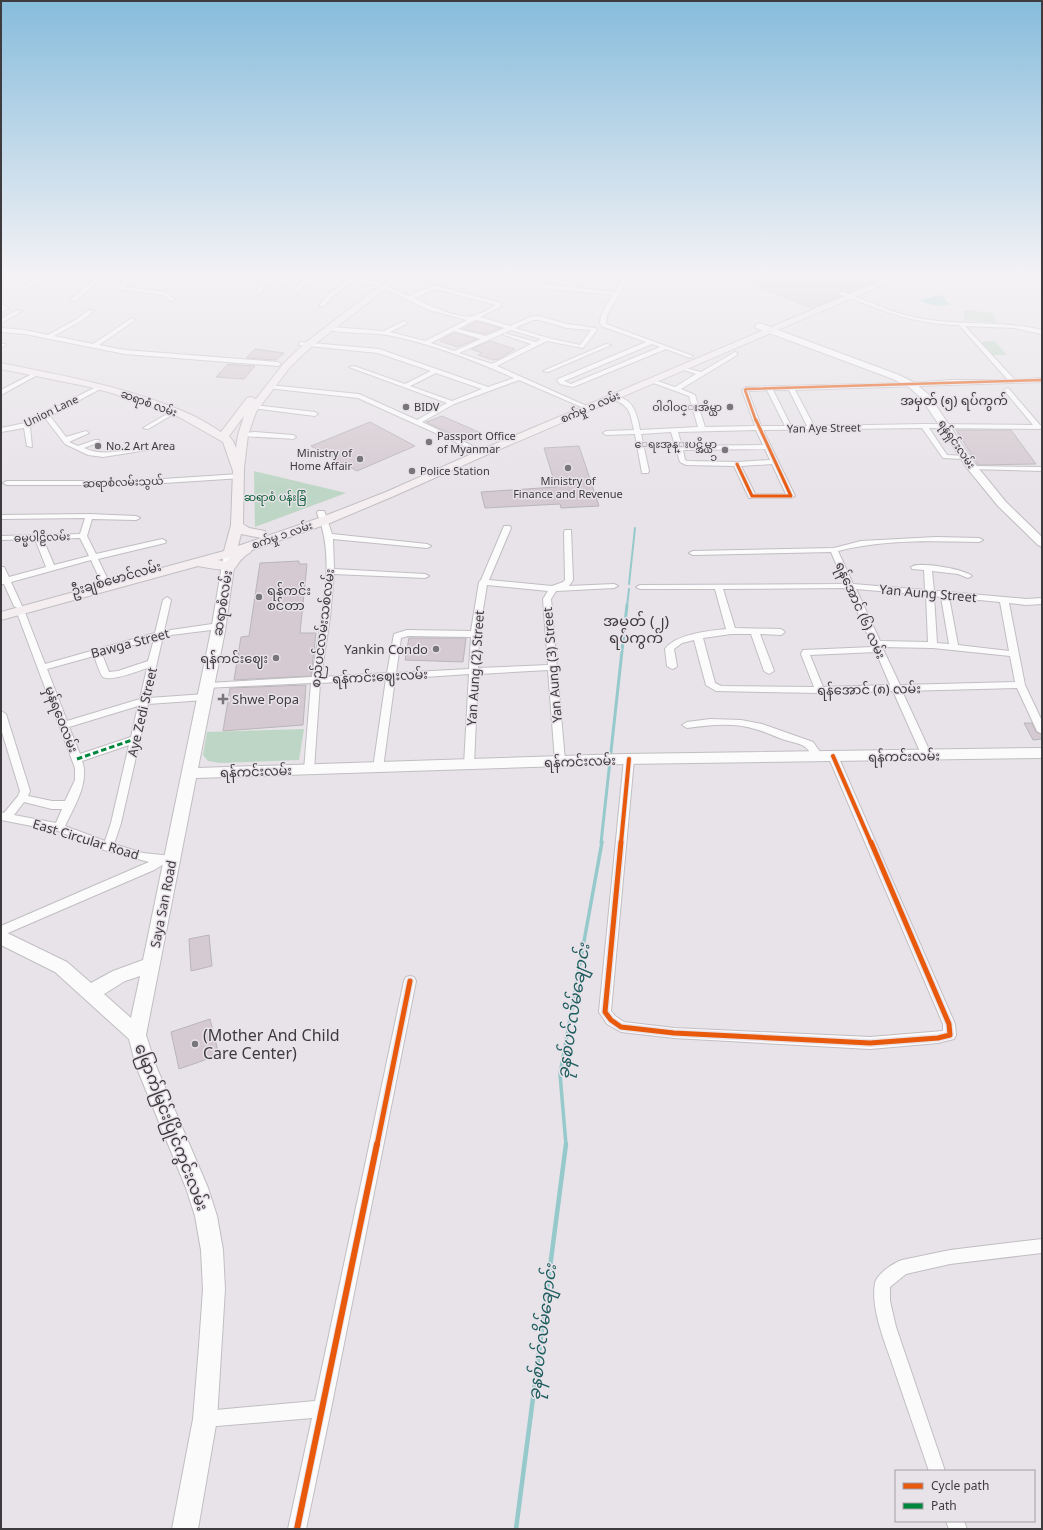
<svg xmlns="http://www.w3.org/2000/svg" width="1043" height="1530" font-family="'Noto Sans','Noto Sans Myanmar',sans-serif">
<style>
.green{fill:#bed6c5}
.water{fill:#96c9cb}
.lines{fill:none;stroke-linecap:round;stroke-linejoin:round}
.stream-far3{stroke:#96c9cb;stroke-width:2}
.stream-far2{stroke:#96c9cb;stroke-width:3}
.stream-far1{stroke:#96c9cb;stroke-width:3.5}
.stream{stroke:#96c9cb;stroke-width:4.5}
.building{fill:#d5cad1;stroke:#b9b6b9}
.street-casing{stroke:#c1bec2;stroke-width:2}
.secondary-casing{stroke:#c1bec2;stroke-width:2}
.primary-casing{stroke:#c1bfc2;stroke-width:2}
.street{fill:#fbfbfc;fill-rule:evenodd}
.secondary{fill:#fbfbfc;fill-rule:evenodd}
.primary{fill:#f4eef0;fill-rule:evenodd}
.quiet{stroke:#00873e;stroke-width:3;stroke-dasharray:5.5 3;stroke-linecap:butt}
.cycleway-far4-casing{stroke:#e8e2e9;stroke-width:4}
.cycleway-far3-casing{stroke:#e8e2e9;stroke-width:5}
.cycleway-far2-casing{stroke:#e8e2e9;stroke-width:6}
.cycleway-far1-casing{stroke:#e8e2e9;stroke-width:8}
.cycleway-casing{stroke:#e8e2e9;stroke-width:8}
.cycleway-far4{stroke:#e8590c;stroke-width:2.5}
.cycleway-far3{stroke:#e8590c;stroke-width:3}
.cycleway-far2{stroke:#e8590c;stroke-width:4}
.cycleway-far1{stroke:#e8590c;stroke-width:5}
.cycleway{stroke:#e8590c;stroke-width:6}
.poi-dot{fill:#79767a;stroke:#e8e2e9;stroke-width:1.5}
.labels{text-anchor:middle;stroke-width:3;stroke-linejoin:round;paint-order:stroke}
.far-street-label{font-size:11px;fill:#3e3b3e;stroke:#e8e2e9}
.far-poi-label{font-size:11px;fill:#3e3b3e;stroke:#e8e2e9;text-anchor:start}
.far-park-label{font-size:11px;fill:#00592e;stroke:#e8e2e9}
.far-quarter-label{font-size:13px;fill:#3e3b3e;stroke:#e8e2e9}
.street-label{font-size:13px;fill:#3e3b3e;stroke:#e8e2e9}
.poi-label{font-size:13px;fill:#3e3b3e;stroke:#e8e2e9;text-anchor:start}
.quarter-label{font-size:15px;fill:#3e3b3e;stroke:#e8e2e9}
.near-poi-label{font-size:16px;fill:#3e3b3e;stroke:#e8e2e9;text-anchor:start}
.near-street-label{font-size:16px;fill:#3e3b3e;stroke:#e8e2e9}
.near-water-label{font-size:17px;font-style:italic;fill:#1f5e5f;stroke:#e8e2e9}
</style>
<rect width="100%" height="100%" fill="#e7e3e8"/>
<path class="green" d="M 963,310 L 994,313 L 996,323 L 964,320 Z
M 995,341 L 1007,355 L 991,355 L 979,342 Z
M 254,471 L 346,493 L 255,527 Z
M 304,729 L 299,760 L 220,763 L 208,761 L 203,755 L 207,732 Z"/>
<path class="water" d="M 937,295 L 945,297 L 945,300 L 951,305 C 943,306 927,306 920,300 Z"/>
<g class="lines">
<path class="stream-far3" d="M 629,584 L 635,528
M 627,606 L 629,589"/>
<path class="stream-far2" d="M 601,843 L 627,605"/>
<path class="stream-far1" d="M 566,1145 L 560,1074 L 602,842"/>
<path class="stream" d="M 516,1529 L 566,1144"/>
</g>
<path class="building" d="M 745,275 L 861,275 L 874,282 L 849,293 L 838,291 L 838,295 L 840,296 L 812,308 L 762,288 L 762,286 Z
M 476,322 L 481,322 L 501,328 L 486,334 L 463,329 Z
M 457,333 L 477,339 L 457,347 L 440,341 L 452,334 Z
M 490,341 L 515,349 L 499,359 L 493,360 L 478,355 L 482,353 L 471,349 Z
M 255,349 L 284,353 L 276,360 L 246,358 Z
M 228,364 L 238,365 L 255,366 L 244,379 L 216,377 Z
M 442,416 L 481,433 L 466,441 L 426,422 Z
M 370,422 L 415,446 L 357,471 L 311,446 Z
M 956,430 L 1011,430 L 1036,464 L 978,465 Z
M 579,446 L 599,506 L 561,508 L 560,504 L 485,508 L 481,492 L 556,487 L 544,448 Z
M 299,561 L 299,564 L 307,564 L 300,633 L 316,633 L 311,676 L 234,680 L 241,637 L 249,636 L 260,563 Z
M 409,638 L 466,638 L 463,662 L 405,660 Z
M 306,685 L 303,725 L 223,731 L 230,688 Z
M 1024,723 L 1032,723 L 1036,732 L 1042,735 L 1042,739 L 1033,740 Z
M 209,935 L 212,966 L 191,971 L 189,939 Z
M 210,1019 L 219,1055 L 179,1069 L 171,1032 Z"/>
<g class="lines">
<g class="street-casing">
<path id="street" d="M 14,275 L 20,276 L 1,288 L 1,284 Z
M 35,275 L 40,275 L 32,287 L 28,287 L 27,286 Z
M 96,275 L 101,275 L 98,282 L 75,301 L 71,301 L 71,299 L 94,280 Z
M 138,275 L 145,275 L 127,284 L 125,287 L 165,292 L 174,299 L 171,301 L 163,295 L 119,289 L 118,288 L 123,282 Z
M 267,275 L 272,275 L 261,293 L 259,294 L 256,292 L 262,282 L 224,281 L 221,279 L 224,277 L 264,279 Z
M 287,275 L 292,275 L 285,285 L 281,285 L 280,284 Z
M 309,275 L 314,275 L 298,292 L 294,292 L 294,290 Z
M 332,275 C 359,275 385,285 409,296 L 434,285 L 501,303 L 500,307 L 480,317 L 510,326 L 530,317 L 539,316 L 567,324 L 595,328 L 597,330 L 583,348 L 547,341 L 497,366 L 591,408 L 586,409 L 519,380 L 454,404 L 422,422 L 475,447 L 475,449 L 473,450 L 358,398 L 267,388 L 267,386 L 269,385 L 359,394 L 417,420 L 447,403 L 349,367 L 354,366 L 405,384 L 431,371 L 378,353 L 299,345 L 299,343 L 301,342 L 379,349 L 488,387 L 514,378 C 473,360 430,343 387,335 C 368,332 348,334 329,330 L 328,329 L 331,327 L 384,331 L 404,321 L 406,322 L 406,324 L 390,332 L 425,341 L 467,320 L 429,310 L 382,287 L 353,281 L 333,296 L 324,306 L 320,306 L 320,304 L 329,294 L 348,280 ZM 435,289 L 496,305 C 489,309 481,314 473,316 C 461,320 425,304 414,298 ZM 475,320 L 481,321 L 505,328 L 486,336 L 458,329 ZM 533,320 L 539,320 L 567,328 L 591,330 L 580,345 L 548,338 L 515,328 ZM 511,330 L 541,339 L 536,342 L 504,333 L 504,335 L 531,344 L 492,364 L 459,353 ZM 454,331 L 481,339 L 454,351 L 431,343 ZM 436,373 L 482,389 L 452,401 L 410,386 Z
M 495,275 L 505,275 L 512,278 L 503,285 L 500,283 L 505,279 Z
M 625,275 L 630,275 L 607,315 L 606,324 L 693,356 L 690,358 L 666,349 L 573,387 L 560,384 L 557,380 L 558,379 L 646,342 L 601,326 C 597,316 608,304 613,295 L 543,288 L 540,286 L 543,284 L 615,292 ZM 652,344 L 660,347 L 571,384 L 564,381 Z
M 839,292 L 843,292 C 871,302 900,317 930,320 C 967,325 1005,321 1042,330 L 1042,334 L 1014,328 L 965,326 L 1015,380 L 1042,378 L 1042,382 L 795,390 L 814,426 L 924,424 L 1033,425 L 1004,390 L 1007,388 L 1009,389 L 1040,425 L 1042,425 L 1042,429 L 929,428 L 947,455 L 966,456 L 966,458 L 964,459 L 943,458 L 922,428 L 763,430 L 795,496 L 791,498 L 749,498 L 734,466 L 686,465 L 680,462 L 671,432 L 641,434 L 649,471 L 648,473 L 642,473 L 635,434 L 606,435 L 603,433 L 606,431 L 634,430 C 630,412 630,405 611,399 L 611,397 C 632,395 637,413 640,430 L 698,427 L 689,396 L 648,381 L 651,379 L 675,387 L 696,374 L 681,369 L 681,367 L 701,372 L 735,352 L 737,353 L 737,355 L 681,389 L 695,395 L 705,427 L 755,426 L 742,390 L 746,387 L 912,383 L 951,380 L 1008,380 L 959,325 C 912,324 882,310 839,294 ZM 767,390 L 785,426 L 761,426 L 748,391 ZM 773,390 L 789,390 L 807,426 L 791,426 ZM 756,430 L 763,445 L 682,446 L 678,432 ZM 765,449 L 770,460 L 737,462 L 687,461 L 685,460 L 683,450 ZM 772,464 L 786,494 L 755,494 L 741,466 Z
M 1,303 L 8,308 L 1,313 Z
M 17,310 L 22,311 L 1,323 L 1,319 Z
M 89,310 L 94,311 L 81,321 L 54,336 L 93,344 L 132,318 L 135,320 L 134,321 L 99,345 L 125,350 L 278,362 L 281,364 L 278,366 L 125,354 L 25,334 L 1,332 L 1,328 L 25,330 L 48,335 L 77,319 Z
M 1,344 L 5,344 L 6,345 L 1,348 Z
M 606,344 L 611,345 L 548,372 L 543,371 Z
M 36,372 L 41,373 L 1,395 L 1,390 Z
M 100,385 L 102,386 L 102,388 L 50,416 L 66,437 L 86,431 L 89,433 L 69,442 L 78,446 L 95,440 L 99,440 L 99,442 L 84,448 C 102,457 125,450 145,447 L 148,449 L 147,450 L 103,457 L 88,455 L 65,444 L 45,418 L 30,426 L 32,447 L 27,446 L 24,428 L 1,432 L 1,428 L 25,423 Z
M 254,405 L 315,412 L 318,414 L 315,416 L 252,408 L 252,406 Z
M 172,411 L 177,412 L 148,429 L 143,428 Z
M 255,432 L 293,435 L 296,437 L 293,439 C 285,438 243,437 240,435 L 243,433 Z
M 972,466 L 1042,467 L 1042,471 L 970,469 L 970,467 Z
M 239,474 L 242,474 L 242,478 L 133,485 L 7,485 L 3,483 L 7,481 L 133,481 Z
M 318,511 L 324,511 L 325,513 L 332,534 L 427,544 L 431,546 L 427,548 L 333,539 L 334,569 L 425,574 L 429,576 L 425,578 L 334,574 L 330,617 L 321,677 L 387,673 L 394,634 L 407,630 L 471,631 L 479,582 L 481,580 L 504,526 L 510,526 L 511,528 L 489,580 L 552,586 L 563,582 L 565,580 L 564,532 L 565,530 L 571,530 L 573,580 L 569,586 L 614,584 L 618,586 L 614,588 L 556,591 L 551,599 L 565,761 L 564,763 L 556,763 L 555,761 L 548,670 L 478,674 L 474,765 L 469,768 L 464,765 L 469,674 L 395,679 L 383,768 L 378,771 L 373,768 L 386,679 L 320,683 L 314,770 L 309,773 L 304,770 L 311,683 L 205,688 L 203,686 L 205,684 L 208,683 L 312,677 C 319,626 338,561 317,513 ZM 487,585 L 548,591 L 543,599 L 548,665 L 478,668 L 479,634 ZM 408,636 L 471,637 L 469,669 L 396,673 L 401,638 Z
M 89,514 L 136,516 L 140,518 L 136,520 L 92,519 L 87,536 L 96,554 L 162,539 L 166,541 L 165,543 L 98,559 L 109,582 L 108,584 L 102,584 L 91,560 L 11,582 L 22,606 L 21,608 L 24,610 L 45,664 L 155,633 L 163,600 L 167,597 L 171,600 L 164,631 L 219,623 L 223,626 L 219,629 L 163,636 L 149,698 L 205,694 L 210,697 L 205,700 L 148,704 L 121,823 L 114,844 L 143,853 L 172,856 L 176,857 L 177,860 L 176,863 L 164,864 L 154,870 L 1,936 L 1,926 L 149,862 L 104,850 L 58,831 L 1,820 L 1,812 L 4,813 L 18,796 L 20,791 L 1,729 L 1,711 L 6,714 L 30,791 L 28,796 L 52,801 L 65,801 L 75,780 L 75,768 L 16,610 L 17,608 L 14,606 L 4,584 L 1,584 L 1,567 L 4,567 L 9,577 L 46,567 L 35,539 L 1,540 L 1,536 L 80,534 L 85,518 L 1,519 L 1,515 ZM 80,538 L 89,556 L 54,565 L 43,539 ZM 154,639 L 148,661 L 118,671 L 109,672 L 102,654 ZM 94,656 C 96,660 100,675 103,677 C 110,682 139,671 147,668 L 140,699 L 67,721 L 47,669 ZM 138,706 L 131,737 L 80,754 L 69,727 ZM 129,745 L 111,823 L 105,841 L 65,826 C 74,807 90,782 82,761 ZM 24,802 L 52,809 L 62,809 L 56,823 L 14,815 Z
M 936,537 L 979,538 L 983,540 L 979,542 C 933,541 884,539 838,551 L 853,584 L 925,590 L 924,570 L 912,569 L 911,567 C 918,561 965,569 972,576 L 968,578 L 958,574 L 932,571 L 934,591 L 944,591 L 948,592 L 1026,599 L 1042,598 L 1042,604 L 1026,605 L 1009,603 L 1025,685 L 1042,721 L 1042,734 L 1037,731 L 1017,688 L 902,691 L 932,756 L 927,759 L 922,756 L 893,691 L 820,693 L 716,691 L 706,685 L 694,640 L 682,643 L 674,649 L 677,666 L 675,668 L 672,669 L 667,666 L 665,649 C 676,634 708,631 726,629 L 715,589 L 640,589 L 636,587 L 640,585 L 845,584 L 831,552 L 693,555 L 689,553 L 693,551 L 834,548 L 861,541 ZM 847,588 L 873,647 L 803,650 L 801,654 L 814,687 L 721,686 L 715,683 L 703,638 L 731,634 L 751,634 L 764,671 L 769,674 L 774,671 L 760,634 L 781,635 L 785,632 L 781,629 L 735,628 L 723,589 ZM 856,589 L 926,595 L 928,642 L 880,641 ZM 934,596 L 941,597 L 949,644 L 937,643 ZM 949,597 L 1000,602 L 1009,651 L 958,645 ZM 882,647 L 933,648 L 1010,656 L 1015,682 L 900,685 ZM 876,652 L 890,685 L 823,687 L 810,655 Z
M 710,719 L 741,720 L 762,724 L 813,742 L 823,756 L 822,758 L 814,758 C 804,741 799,745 782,739 C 773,736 764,731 755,729 C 734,722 709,725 687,728 L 682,725 L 687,722 Z
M 833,753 L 838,756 L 955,1024 L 956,1035 L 954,1039 L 938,1043 L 870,1049 L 674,1038 L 621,1032 L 607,1024 L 599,1012 L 624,759 L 629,756 L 634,759 L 611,1011 L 615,1016 L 624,1022 L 674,1028 L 870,1037 L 943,1031 L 943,1024 L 828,756 Z
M 410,976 L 414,977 L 416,981 L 331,1409 L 306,1529 L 288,1529 L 312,1418 L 205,1427 L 199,1425 L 197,1419 L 199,1413 L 205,1411 L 315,1401 L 404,981 L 406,977 Z
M 1042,1239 L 1042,1253 L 950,1264 L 906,1274 L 890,1287 L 890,1301 L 896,1327 L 945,1471 L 929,1471 C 918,1439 907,1407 896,1375 C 888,1349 870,1311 875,1283 C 877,1274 893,1263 902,1260 L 950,1250 Z
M 946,1521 L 964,1521 L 967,1529 L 949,1529 Z"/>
</g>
<g class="secondary-casing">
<path id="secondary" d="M 759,323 L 899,375 L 915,383 L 929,395 L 975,464 L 1006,502 L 1042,537 L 1042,547 L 1038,545 L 998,506 L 967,468 L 922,399 L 909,387 L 893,379 L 756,328 L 755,326 Z
M 230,549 L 234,550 L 236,553 L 225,631 L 198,768 L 624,754 L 1042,748 L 1042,758 L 624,764 L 196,778 L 146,1035 L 156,1066 L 208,1188 L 217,1216 L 223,1250 L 225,1289 L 217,1419 L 198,1529 L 172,1529 L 193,1419 L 199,1346 L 203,1289 L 201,1250 L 195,1216 L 186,1188 L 136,1066 L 129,1039 L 55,972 L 1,945 L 1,930 L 67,962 L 91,983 L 113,971 L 143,960 L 211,631 L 224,553 L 226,550 ZM 140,976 L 131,1018 L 104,994 L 125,981 Z"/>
</g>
<g class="primary-casing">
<path id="primary" d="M 4,275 L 34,275 C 28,279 10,279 4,275 Z
M 394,275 L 404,275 L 311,347 L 290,367 L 256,412 L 248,435 L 244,468 L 243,524 L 249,528 L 265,531 L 267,534 L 265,537 L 261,538 L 241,534 L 238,546 L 322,517 L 386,492 L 476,452 L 894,275 L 906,275 L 484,456 L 394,496 L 330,523 L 252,550 C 250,554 246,554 243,558 C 239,561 237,567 233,570 C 231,572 203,567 198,566 L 1,620 L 1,612 L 224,551 L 231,525 L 233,471 L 223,442 L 179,417 L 112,393 L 85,386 L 1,369 L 1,363 C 64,376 128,387 187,413 C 199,418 210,425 221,432 L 247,398 L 251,397 L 256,399 L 284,363 L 305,343 ZM 244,416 L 238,435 L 236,448 L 233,441 L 229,436 ZM 230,557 L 226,562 L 218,560 Z
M 862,275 L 874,275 L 879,279 L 875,281 Z
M 1017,275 L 1042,275 L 1042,279 L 1021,277 Z"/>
</g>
<use href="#street" class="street"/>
<use href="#secondary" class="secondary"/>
<use href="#primary" class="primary"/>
<path class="quiet" d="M 77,759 L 135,739"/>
<g class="cycleway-far4-casing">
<path id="cycleway-far4" d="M 756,421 L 745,390 L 746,389 L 1042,380"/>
</g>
<g class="cycleway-far3-casing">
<path id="cycleway-far3" d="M 737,464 L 752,496 L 791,496 L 756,420"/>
</g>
<g class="cycleway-far2-casing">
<path id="cycleway-far2" d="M 833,756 L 871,843
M 621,843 L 629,759"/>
</g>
<g class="cycleway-far1-casing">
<path id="cycleway-far1" d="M 621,842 L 605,1012 L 611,1020 L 621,1027 L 674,1033 L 870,1043 L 938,1038 L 950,1035 L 949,1024 L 871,842
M 377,1145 L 410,981"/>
</g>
<g class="cycleway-casing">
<path id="cycleway" d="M 297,1529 L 377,1144"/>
</g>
<use href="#cycleway-far4" class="cycleway-far4"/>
<use href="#cycleway-far3" class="cycleway-far3"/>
<use href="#cycleway-far2" class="cycleway-far2"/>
<use href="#cycleway-far1" class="cycleway-far1"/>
<use href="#cycleway" class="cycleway"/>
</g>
<linearGradient id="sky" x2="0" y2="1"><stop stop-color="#87bcdc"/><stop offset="0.56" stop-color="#f4f2f5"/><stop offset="1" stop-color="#f4f2f5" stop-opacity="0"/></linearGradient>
<rect width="1043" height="490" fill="url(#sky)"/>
<g class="poi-dot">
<circle cx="406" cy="407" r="4"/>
<circle cx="730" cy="407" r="4"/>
<circle cx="429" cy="442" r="4"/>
<circle cx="98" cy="446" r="4"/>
<circle cx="725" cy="450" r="4"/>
<circle cx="360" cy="459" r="4"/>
<circle cx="568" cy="468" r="4"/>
<circle cx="412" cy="471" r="4"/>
<circle cx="259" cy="597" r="4"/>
<circle cx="436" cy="649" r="4"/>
<circle cx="276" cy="658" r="4"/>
<path d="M221 693h4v4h4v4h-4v4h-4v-4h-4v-4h4z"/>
<circle cx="195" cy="1044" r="4"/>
</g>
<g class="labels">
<g class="far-street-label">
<text transform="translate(149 403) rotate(20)" y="4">ဆရာစံ လမ်း</text>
<text transform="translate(590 407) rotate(-23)" y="4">စက်မှု ၁ လမ်း</text>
<text transform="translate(51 411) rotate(-26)" y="4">Union Lane</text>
<text transform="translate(824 428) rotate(-1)" y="4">Yan Aye Street</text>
<text transform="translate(957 444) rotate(56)" y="4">ရန်ရှင်းလမ်း</text>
<text transform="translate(123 482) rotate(-2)" y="4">ဆရာစံလမ်းသွယ်</text>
<text transform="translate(282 535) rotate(-19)" y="4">စက်မှု ၁ လမ်း</text>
<text transform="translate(42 537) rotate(-2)" y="4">ဓမ္မပါဠိလမ်း</text>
</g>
<g class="far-poi-label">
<text x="414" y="411">BIDV</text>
<text x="722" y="411" text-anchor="end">ဝါဝါဝင္းအိမ္ယာ</text>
<text x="437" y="440">Passport Office<tspan x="437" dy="13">of Myanmar</tspan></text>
<text x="717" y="448" text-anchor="end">ေရႊအုန္းပင္အိမ္ယာ<tspan x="717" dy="13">၁</tspan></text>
<text x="106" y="450">No.2 Art Area</text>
<text x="352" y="457" text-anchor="end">Ministry of<tspan x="352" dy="13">Home Affair</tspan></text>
<text x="420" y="475">Police Station</text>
<text x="568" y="485" text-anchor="middle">Ministry of<tspan x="568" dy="13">Finance and Revenue</tspan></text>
</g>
<g class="far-park-label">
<text x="275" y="501">ဆရာစံ ပန်းခြံ</text>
</g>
<g class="far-quarter-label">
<text x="954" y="405">အမှတ် (၅) ရပ်ကွက်</text>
</g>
<g class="street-label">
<text transform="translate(116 578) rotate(-16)" y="5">ဦးချစ်မောင်လမ်း</text>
<text transform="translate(928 593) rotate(5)" y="5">Yan Aung Street</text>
<text transform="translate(222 603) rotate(-81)" y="5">ဆရာစံလမ်း</text>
<text transform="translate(861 610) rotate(66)" y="5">ရန်အောင် (၆) လမ်း</text>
<text transform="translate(322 628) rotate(-83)" y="5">စည်ပင်လမ်းသစ်လမ်း</text>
<text transform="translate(130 643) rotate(-15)" y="5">Bawga Street</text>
<text transform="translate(552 665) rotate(-95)" y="5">Yan Aung (3) Street</text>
<text transform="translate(475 668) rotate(-86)" y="5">Yan Aung (2) Street</text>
<text transform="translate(380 676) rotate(-3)" y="5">ရန်ကင်းဈေးလမ်း</text>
<text transform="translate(869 689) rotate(-1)" y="5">ရန်အောင် (၈) လမ်း</text>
<text transform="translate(142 712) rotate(-77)" y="5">Aye Zedi Street</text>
<text transform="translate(62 719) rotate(69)" y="5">မှန်ရဝေလမ်း</text>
<text transform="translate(904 756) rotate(-1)" y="5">ရန်ကင်းလမ်း</text>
<text transform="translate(580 761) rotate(-2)" y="5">ရန်ကင်းလမ်း</text>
<text transform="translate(256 771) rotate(-2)" y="5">ရန်ကင်းလမ်း</text>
<text transform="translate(86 839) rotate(17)" y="5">East Circular Road</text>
<text transform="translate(163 904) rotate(-79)" y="5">Saya San Road</text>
</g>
<g class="poi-label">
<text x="267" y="595">ရန်ကင်း<tspan x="267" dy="15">စင်တာ</tspan></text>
<text x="428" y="654" text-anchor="end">Yankin Condo</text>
<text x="268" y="663" text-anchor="end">ရန်ကင်းဈေး</text>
<text x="232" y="704">Shwe Popa</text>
</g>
<g class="quarter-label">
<text x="636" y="626">အမှတ် (၂)<tspan x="636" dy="17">ရပ်ကွက်</tspan></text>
</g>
<g class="near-poi-label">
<text x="203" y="1041">(Mother And Child<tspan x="203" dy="18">Care Center)</tspan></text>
</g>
<g class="near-street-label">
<text transform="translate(172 1127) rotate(69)" y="6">မြောက်မြင်းပြိုင်ကွင်းလမ်း</text>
</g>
<g class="near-water-label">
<text transform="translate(573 1011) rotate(-81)" y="6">ခုနစ်ပင်လိမ်ချောင်း</text>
<text transform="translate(542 1332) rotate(-83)" y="6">ခုနစ်ပင်လိမ်ချောင်း</text>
</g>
</g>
<rect width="1043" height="1530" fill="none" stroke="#3e3b3e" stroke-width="4"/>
<rect x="895" y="1470" width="140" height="52" fill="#e8e2e9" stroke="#a49fa5"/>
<rect x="903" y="1483" width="20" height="6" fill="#e8590c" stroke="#a49fa5"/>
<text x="931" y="1490" font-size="12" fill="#3e3b3e">Cycle path</text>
<rect x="903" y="1503" width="20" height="6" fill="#00873e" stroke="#a49fa5"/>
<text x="931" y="1510" font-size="12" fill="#3e3b3e">Path</text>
</svg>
